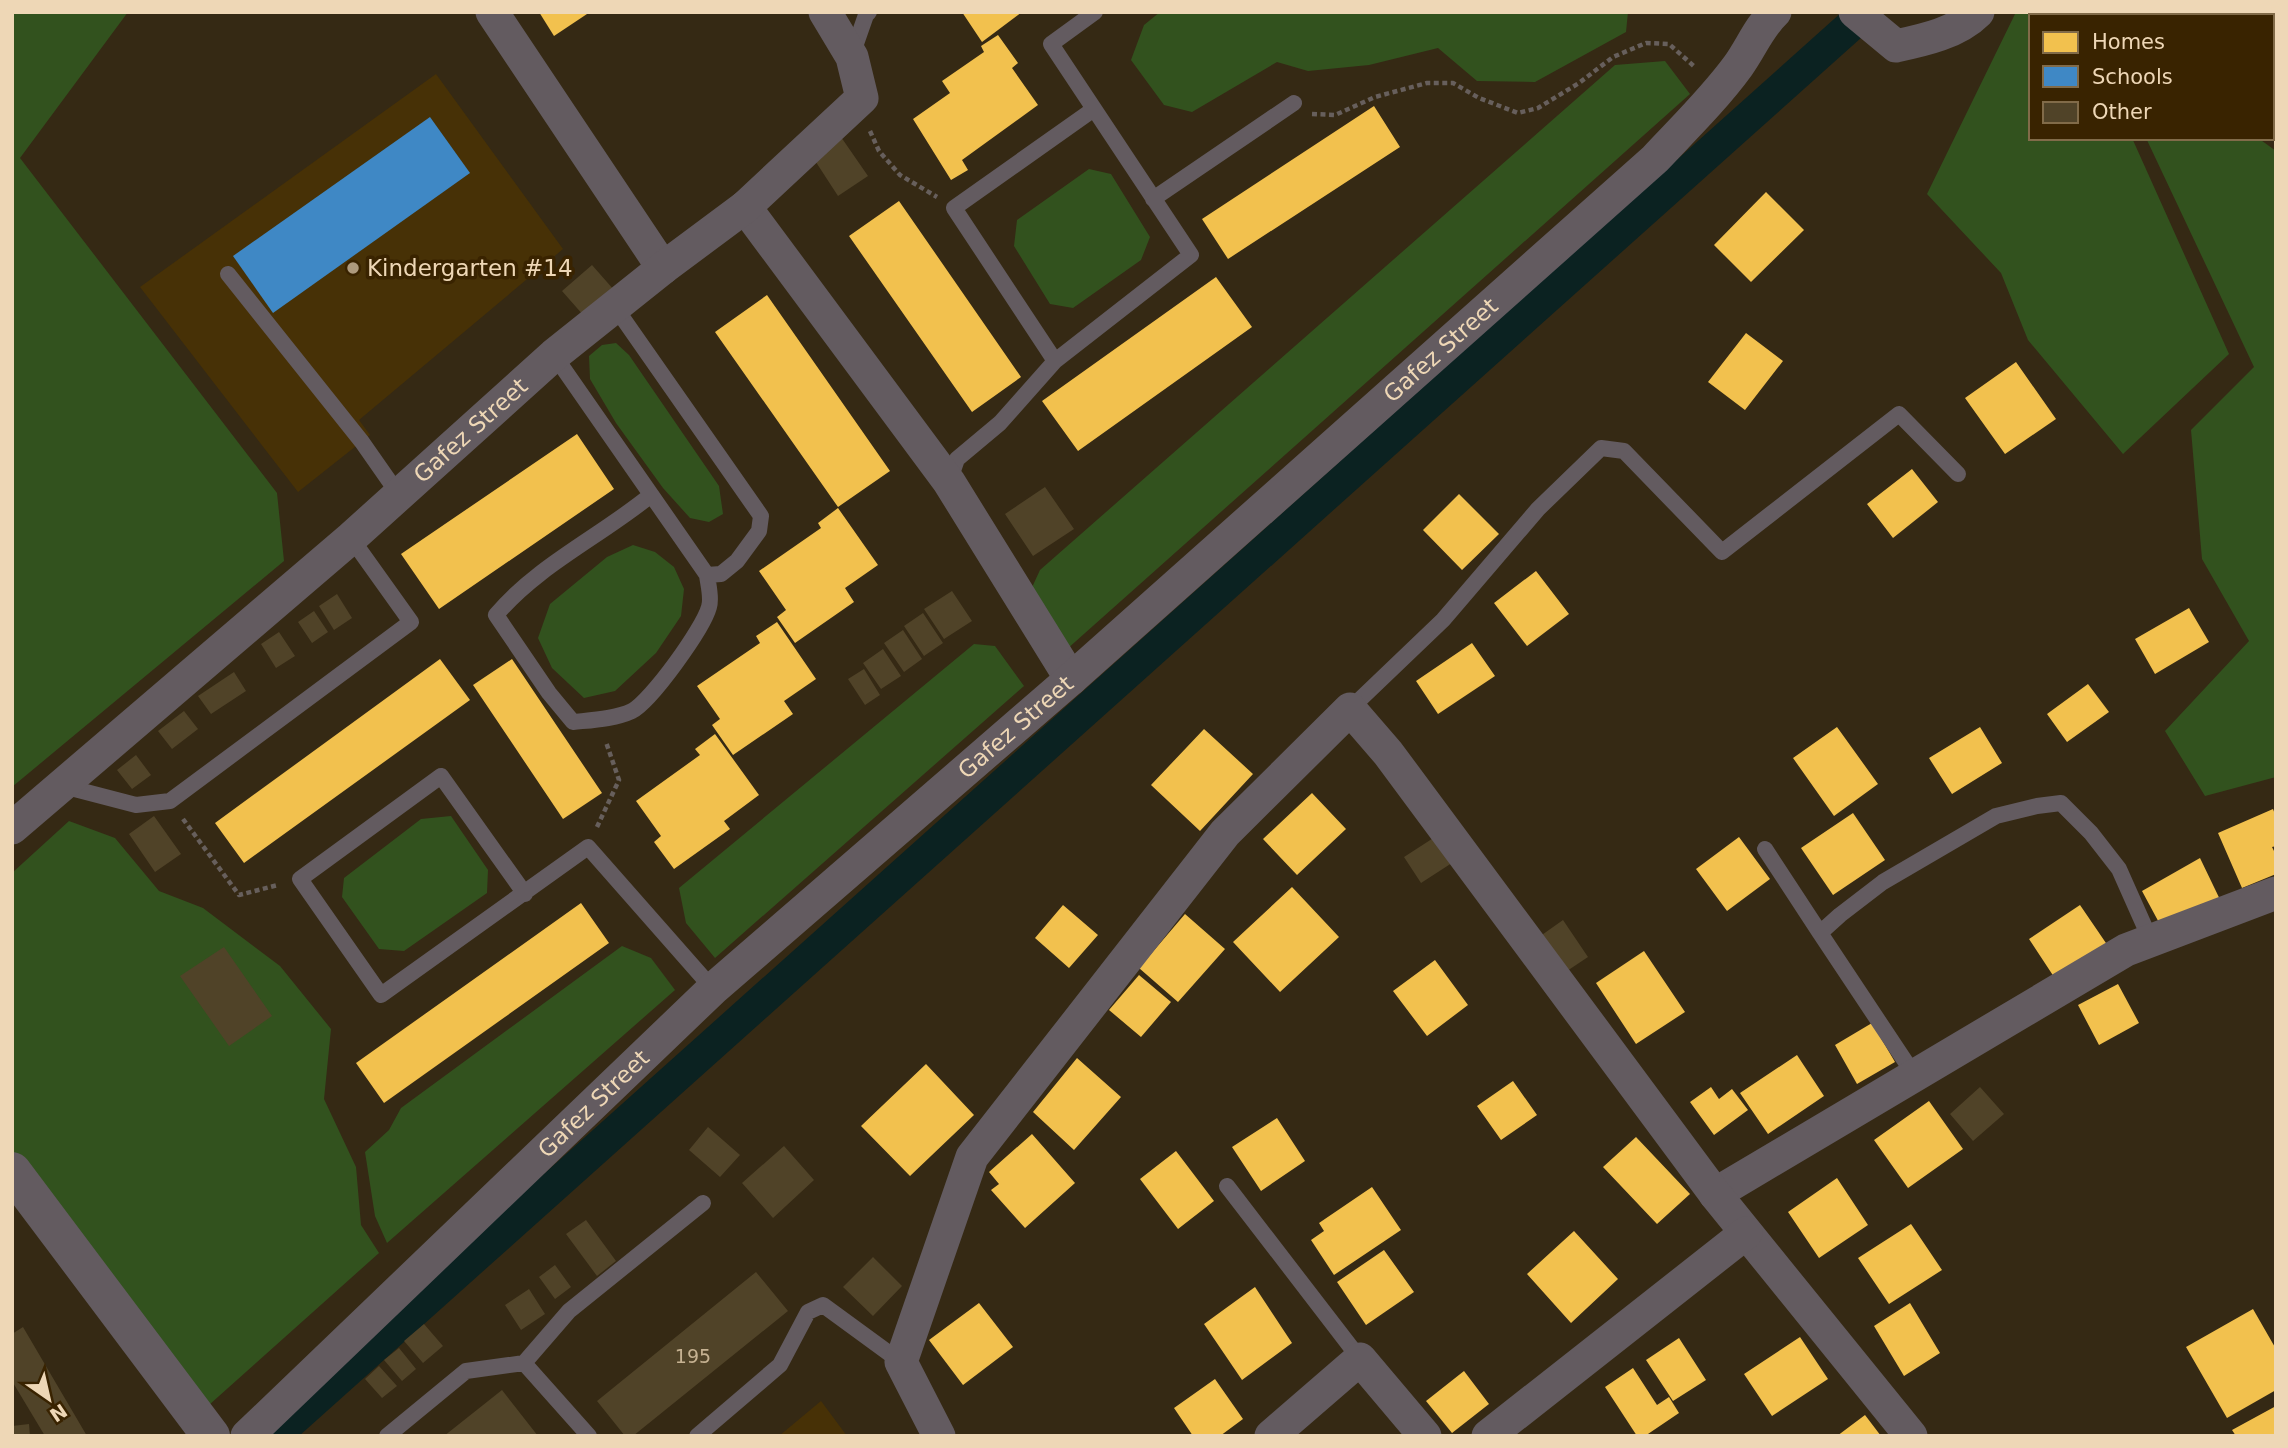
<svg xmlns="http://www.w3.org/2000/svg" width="2288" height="1448" font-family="'DejaVu Sans',sans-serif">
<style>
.built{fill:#473106}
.green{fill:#32521e}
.homes{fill:#f2c14e}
.schools{fill:#3f88c5}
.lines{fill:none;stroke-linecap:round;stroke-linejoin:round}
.canal{stroke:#0b2221;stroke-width:32}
.building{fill:#504328}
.path{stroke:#675f5c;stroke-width:4.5;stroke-dasharray:5 3.5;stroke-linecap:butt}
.service{stroke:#635b60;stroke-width:16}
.minor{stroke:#635b60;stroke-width:33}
.tertiary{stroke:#635b60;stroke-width:38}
.poi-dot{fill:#ad9a7d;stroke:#392300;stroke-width:2.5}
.labels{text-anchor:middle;stroke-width:7;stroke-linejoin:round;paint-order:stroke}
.number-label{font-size:19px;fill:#c6b292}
.poi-label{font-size:23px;fill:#eed7b6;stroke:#392300;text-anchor:start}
.street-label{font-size:23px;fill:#eed7b6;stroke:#392300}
</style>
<rect width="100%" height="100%" fill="#352914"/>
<path class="built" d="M 436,74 L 563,249 L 359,420 L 370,435 L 298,492 L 140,287 Z
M 821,1401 L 847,1436 L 779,1436 Z"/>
<path class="green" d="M 12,12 L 128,12 L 20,158 L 277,493 L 284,561 L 12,787 Z
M 1160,12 L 1628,12 L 1626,32 L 1535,82 L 1477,81 L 1438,48 L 1369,65 L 1308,71 L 1277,62 L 1192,112 L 1164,105 L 1131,60 L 1144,25 Z
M 2016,12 L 2031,12 L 2036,16 L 2031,16 L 2031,138 L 2132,138 L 2229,354 L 2123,454 L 2028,340 L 2001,273 L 1927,194 Z
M 1665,61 L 1690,94 L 1057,658 L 1022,609 L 1040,570 L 1615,65 Z
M 2146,138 L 2258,138 L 2276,151 L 2276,777 L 2205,796 L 2165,731 L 2249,641 L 2202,559 L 2191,430 L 2254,367 Z
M 1089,169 L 1111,174 L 1150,237 L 1141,260 L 1073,308 L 1050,304 L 1014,246 L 1017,220 Z
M 616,343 L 629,355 L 719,486 L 723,514 L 709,522 L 690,518 L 663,488 L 616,423 L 590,379 L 589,356 L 602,345 Z
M 633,545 L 655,552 L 674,567 L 684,589 L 681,616 L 656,653 L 615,691 L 584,698 L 552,668 L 538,638 L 550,604 L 607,557 Z
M 974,644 L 995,646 L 1024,686 L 715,958 L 686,923 L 679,888 Z
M 451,816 L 488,870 L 487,893 L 404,951 L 379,949 L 342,897 L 344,878 L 421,819 Z
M 69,821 L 115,838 L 159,891 L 203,908 L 280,966 L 331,1029 L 324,1099 L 356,1167 L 361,1225 L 379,1253 L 200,1413 L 12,1198 L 12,873 Z
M 622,946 L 651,958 L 675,990 L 387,1243 L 375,1216 L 365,1152 L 389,1130 L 401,1108 Z"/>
<path class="homes" d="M 539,12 L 590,12 L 554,36 Z
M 962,12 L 1022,12 L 982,42 Z
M 998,35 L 1018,63 L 1012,68 L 1038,105 L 962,160 L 968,170 L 951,180 L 913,119 L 950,93 L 942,81 L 984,52 L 981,46 Z
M 1374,106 L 1400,147 L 1228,259 L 1202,219 Z
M 1766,192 L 1804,230 L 1751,282 L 1714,245 Z
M 899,201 L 1021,377 L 972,412 L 849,236 Z
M 1216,277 L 1252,327 L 1078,451 L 1042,401 Z
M 767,295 L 890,471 L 838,507 L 715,332 Z
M 1746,333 L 1783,361 L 1745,410 L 1708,382 Z
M 2016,362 L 2056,419 L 2005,454 L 1965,398 Z
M 577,434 L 614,489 L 439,609 L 401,554 Z
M 1912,469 L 1938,502 L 1893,538 L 1867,504 Z
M 1459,494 L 1499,534 L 1462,570 L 1423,530 Z
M 838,508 L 878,565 L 845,588 L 854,602 L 795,643 L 777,617 L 786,610 L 759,571 L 821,528 L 818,523 Z
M 1536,571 L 1569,614 L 1527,646 L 1494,603 Z
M 2189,608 L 2209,642 L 2155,674 L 2135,639 Z
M 777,622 L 816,679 L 784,701 L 793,714 L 733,755 L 712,725 L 720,719 L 697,686 L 760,643 L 756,636 Z
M 1472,643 L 1495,676 L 1438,714 L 1416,681 Z
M 440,659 L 470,700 L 244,863 L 215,823 Z
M 512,659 L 602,793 L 563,819 L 473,685 Z
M 2088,684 L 2109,712 L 2067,742 L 2047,714 Z
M 1837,727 L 1878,784 L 1834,816 L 1793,758 Z
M 1980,727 L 2002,763 L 1952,794 L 1929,758 Z
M 1204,729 L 1253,774 L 1200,831 L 1151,785 Z
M 715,734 L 759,795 L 724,821 L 730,829 L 674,869 L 654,842 L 661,836 L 636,801 L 700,755 L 695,749 Z
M 1312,793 L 1346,829 L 1297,875 L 1263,839 Z
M 2273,809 L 2276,817 L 2276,846 L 2272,847 L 2276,855 L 2276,874 L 2242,888 L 2218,833 Z
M 1853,813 L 1885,860 L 1833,895 L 1801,848 Z
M 1739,837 L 1770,879 L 1727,911 L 1696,869 Z
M 2200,858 L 2226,912 L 2170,943 L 2142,891 Z
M 1292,887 L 1339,937 L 1280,992 L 1233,942 Z
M 581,903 L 609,943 L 384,1103 L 356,1063 Z
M 1063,905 L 1098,935 L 1069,968 L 1035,938 Z
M 2080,905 L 2108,946 L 2056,980 L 2029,939 Z
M 1185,914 L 1225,949 L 1178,1002 L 1139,968 Z
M 1644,951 L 1685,1012 L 1636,1044 L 1596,983 Z
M 1435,960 L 1468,1005 L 1427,1036 L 1393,991 Z
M 1139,975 L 1171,1002 L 1141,1037 L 1109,1010 Z
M 2118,984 L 2139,1023 L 2099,1045 L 2078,1005 Z
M 1872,1023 L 1895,1062 L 1857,1084 L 1835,1045 Z
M 1797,1055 L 1824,1096 L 1768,1134 L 1740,1093 Z
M 1077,1058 L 1121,1097 L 1074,1150 L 1033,1112 Z
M 926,1064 L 974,1115 L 910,1176 L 861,1126 Z
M 1513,1081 L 1537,1115 L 1501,1140 L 1477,1106 Z
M 1711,1087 L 1719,1099 L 1732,1089 L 1748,1110 L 1714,1135 L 1690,1102 Z
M 1929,1101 L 1963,1149 L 1908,1188 L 1874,1140 Z
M 1277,1118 L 1305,1161 L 1261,1191 L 1232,1147 Z
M 1032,1134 L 1075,1183 L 1025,1228 L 991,1190 L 999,1184 L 989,1172 Z
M 1636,1137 L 1690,1194 L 1657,1224 L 1603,1167 Z
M 1176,1151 L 1214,1201 L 1178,1229 L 1140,1179 Z
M 1837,1178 L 1868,1225 L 1819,1258 L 1788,1212 Z
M 1372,1187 L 1401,1230 L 1334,1275 L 1311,1240 L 1324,1231 L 1319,1223 Z
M 1911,1224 L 1942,1270 L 1889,1304 L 1858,1258 Z
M 1574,1231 L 1618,1279 L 1571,1323 L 1527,1274 Z
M 1384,1250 L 1414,1292 L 1366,1325 L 1337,1282 Z
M 1255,1287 L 1292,1343 L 1242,1380 L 1204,1324 Z
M 979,1303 L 1013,1347 L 963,1385 L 929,1340 Z
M 1910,1303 L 1940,1353 L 1904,1376 L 1874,1326 Z
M 2253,1309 L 2276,1349 L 2276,1390 L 2227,1418 L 2186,1347 Z
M 1800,1337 L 1828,1379 L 1772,1416 L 1744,1374 Z
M 1679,1338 L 1706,1380 L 1673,1401 L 1646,1360 Z
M 1633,1368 L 1657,1405 L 1669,1397 L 1679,1413 L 1645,1436 L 1637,1436 L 1605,1387 Z
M 1464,1371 L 1489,1404 L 1452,1433 L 1426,1401 Z
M 1215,1379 L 1243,1419 L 1220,1436 L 1193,1436 L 1174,1408 Z
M 2276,1406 L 2276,1436 L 2236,1436 L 2232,1430 Z
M 1865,1415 L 1881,1436 L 1837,1436 Z"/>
<path class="schools" d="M 430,117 L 470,173 L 273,313 L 233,256 Z"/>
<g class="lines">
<path class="canal" d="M 275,1436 L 1857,20"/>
</g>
<path class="building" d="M 841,137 L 868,176 L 838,196 L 812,156 Z
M 592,265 L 614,290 L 584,316 L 562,291 Z
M 1045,487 L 1074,529 L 1033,556 L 1005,514 Z
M 952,591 L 972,621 L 944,639 L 924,609 Z
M 337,594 L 352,618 L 334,630 L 319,606 Z
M 314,611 L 328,632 L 312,643 L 298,622 Z
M 923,613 L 943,643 L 924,656 L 904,626 Z
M 903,630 L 922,659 L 904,672 L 884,643 Z
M 279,632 L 295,656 L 276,668 L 261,644 Z
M 883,649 L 901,676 L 881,689 L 863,663 Z
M 864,669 L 880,695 L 865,705 L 848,679 Z
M 234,672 L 246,691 L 211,714 L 198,696 Z
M 184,711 L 198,729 L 172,749 L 158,731 Z
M 136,755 L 151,775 L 132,789 L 117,770 Z
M 154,816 L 181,854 L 155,872 L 129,834 Z
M 1438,835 L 1455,861 L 1421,883 L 1404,857 Z
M 1563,920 L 1588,957 L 1564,973 L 1539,937 Z
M 224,947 L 272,1016 L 229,1046 L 180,976 Z
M 1980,1087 L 2004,1114 L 1973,1141 L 1950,1114 Z
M 708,1127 L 740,1155 L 720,1177 L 689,1150 Z
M 784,1146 L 814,1180 L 773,1218 L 742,1183 Z
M 586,1220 L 616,1261 L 597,1276 L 566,1234 Z
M 873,1257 L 902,1286 L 873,1316 L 843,1287 Z
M 555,1265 L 571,1287 L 555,1299 L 539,1277 Z
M 756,1272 L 788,1311 L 633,1436 L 625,1436 L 597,1401 Z
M 529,1289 L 545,1314 L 521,1330 L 505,1305 Z
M 424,1324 L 443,1346 L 423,1363 L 404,1341 Z
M 23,1327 L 87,1436 L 45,1436 L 12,1381 L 12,1334 Z
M 399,1348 L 416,1369 L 402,1381 L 384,1360 Z
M 379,1366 L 397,1386 L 382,1398 L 365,1379 Z
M 502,1390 L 538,1436 L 444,1436 Z
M 29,1424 L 30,1436 L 12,1436 L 12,1426 Z"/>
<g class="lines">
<path class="path" d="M 1312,114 L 1335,115 L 1375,97 L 1427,83 L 1453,83 L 1479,98 L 1518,113 L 1538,108 L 1579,83 L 1613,57 L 1646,43 L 1669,44 L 1696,68
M 870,131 L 879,151 L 900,175 L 937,197
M 183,819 L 239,895 L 278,885
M 597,827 L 619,780 L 606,742"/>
<path class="service" d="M 852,55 L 866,15 L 869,12
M 1153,199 L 1294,103
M 228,274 L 362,442 L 399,495
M 615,307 L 761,516 L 759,531 L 737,561 L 721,574 L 707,575
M 554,355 L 707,575 C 708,584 712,598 709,607 C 703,629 651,701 632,711 C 615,719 592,720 573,722 L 549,693 L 496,615 C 538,565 601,536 651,495
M 1055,361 L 954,208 L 1094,109
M 949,482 L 957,459 L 1000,423 L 1055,361 L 1191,255 L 1051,44 L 1095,12
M 1350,709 L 1443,620 L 1538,509 L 1601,448 L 1624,451 L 1722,552 L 1899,414 L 1958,474
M 63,786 L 136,805 L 170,801 L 411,622 L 351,538
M 1765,849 L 1820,933
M 525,894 L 441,776 L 300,879 L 381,995 L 588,847 L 713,989
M 1915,1076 L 1820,933 L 1840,915 L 1883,882 L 1996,816 L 2037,806 L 2061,803 L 2091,833 L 2119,869 L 2151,941
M 1227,1186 L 1360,1359
M 524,1363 L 569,1311 L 703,1203
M 387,1436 L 466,1371 L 524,1363 L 589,1436
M 697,1436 L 780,1365 L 808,1312 L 823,1305 L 901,1362"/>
<g class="minor">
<path d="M 492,12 L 663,268"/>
<path d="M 1855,12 L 1896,46 C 1924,40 1957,33 1978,12"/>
<path d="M 745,207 L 949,482 L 1071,679"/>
<path id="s1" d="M 12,828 L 351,538 L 554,355 L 663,268 L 745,207 L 862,98 L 852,57 L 825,12"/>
<path d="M 1715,1194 L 2126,950 L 2276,893"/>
<path id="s2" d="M 247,1436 L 713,989 L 1071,679 L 1655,159 C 1683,129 1714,99 1738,66 C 1751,48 1759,27 1775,12"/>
<path d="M 939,1436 L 901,1362 L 972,1157 L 1225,833 L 1350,709 L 1388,753 L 1715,1194 L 1911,1436"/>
<path d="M 1271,1436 L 1360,1359 L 1425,1436"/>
<path d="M 1488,1436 L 1746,1233"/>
</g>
<path class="tertiary" d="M 12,1171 L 211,1436"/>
</g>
<circle class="poi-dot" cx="353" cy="268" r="7"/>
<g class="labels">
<g class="number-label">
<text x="693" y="1363">195</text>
</g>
<g class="poi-label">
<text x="367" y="276">Kindergarten #14</text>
</g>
<g class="street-label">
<text dy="8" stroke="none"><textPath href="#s2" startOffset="1614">Gafez Street</textPath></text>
<text dy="8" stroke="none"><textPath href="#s1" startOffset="607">Gafez Street</textPath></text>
<text dy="8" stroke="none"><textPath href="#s2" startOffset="1046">Gafez Street</textPath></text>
<text dy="8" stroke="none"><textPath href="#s2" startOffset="480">Gafez Street</textPath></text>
</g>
</g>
<rect width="2288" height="1448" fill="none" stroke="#eed7b6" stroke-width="28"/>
<rect x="2029" y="14" width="245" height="126" fill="#392300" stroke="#816b49" stroke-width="2"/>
<rect x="2043" y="32" width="35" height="21" fill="#f2c14e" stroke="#816b49" stroke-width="2"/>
<text x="2092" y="49" font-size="21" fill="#eed7b6">Homes</text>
<rect x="2043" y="66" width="35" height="21" fill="#3f88c5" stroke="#816b49" stroke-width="2"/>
<text x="2092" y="84" font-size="21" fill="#eed7b6">Schools</text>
<rect x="2043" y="102" width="35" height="21" fill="#504328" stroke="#816b49" stroke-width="2"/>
<text x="2092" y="119" font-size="21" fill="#eed7b6">Other</text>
<g transform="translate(49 1399) rotate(146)" stroke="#392300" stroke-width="5" paint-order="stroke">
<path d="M0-5L12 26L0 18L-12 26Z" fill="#eed7b6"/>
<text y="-10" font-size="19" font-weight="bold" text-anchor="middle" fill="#eed7b6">N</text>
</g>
</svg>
